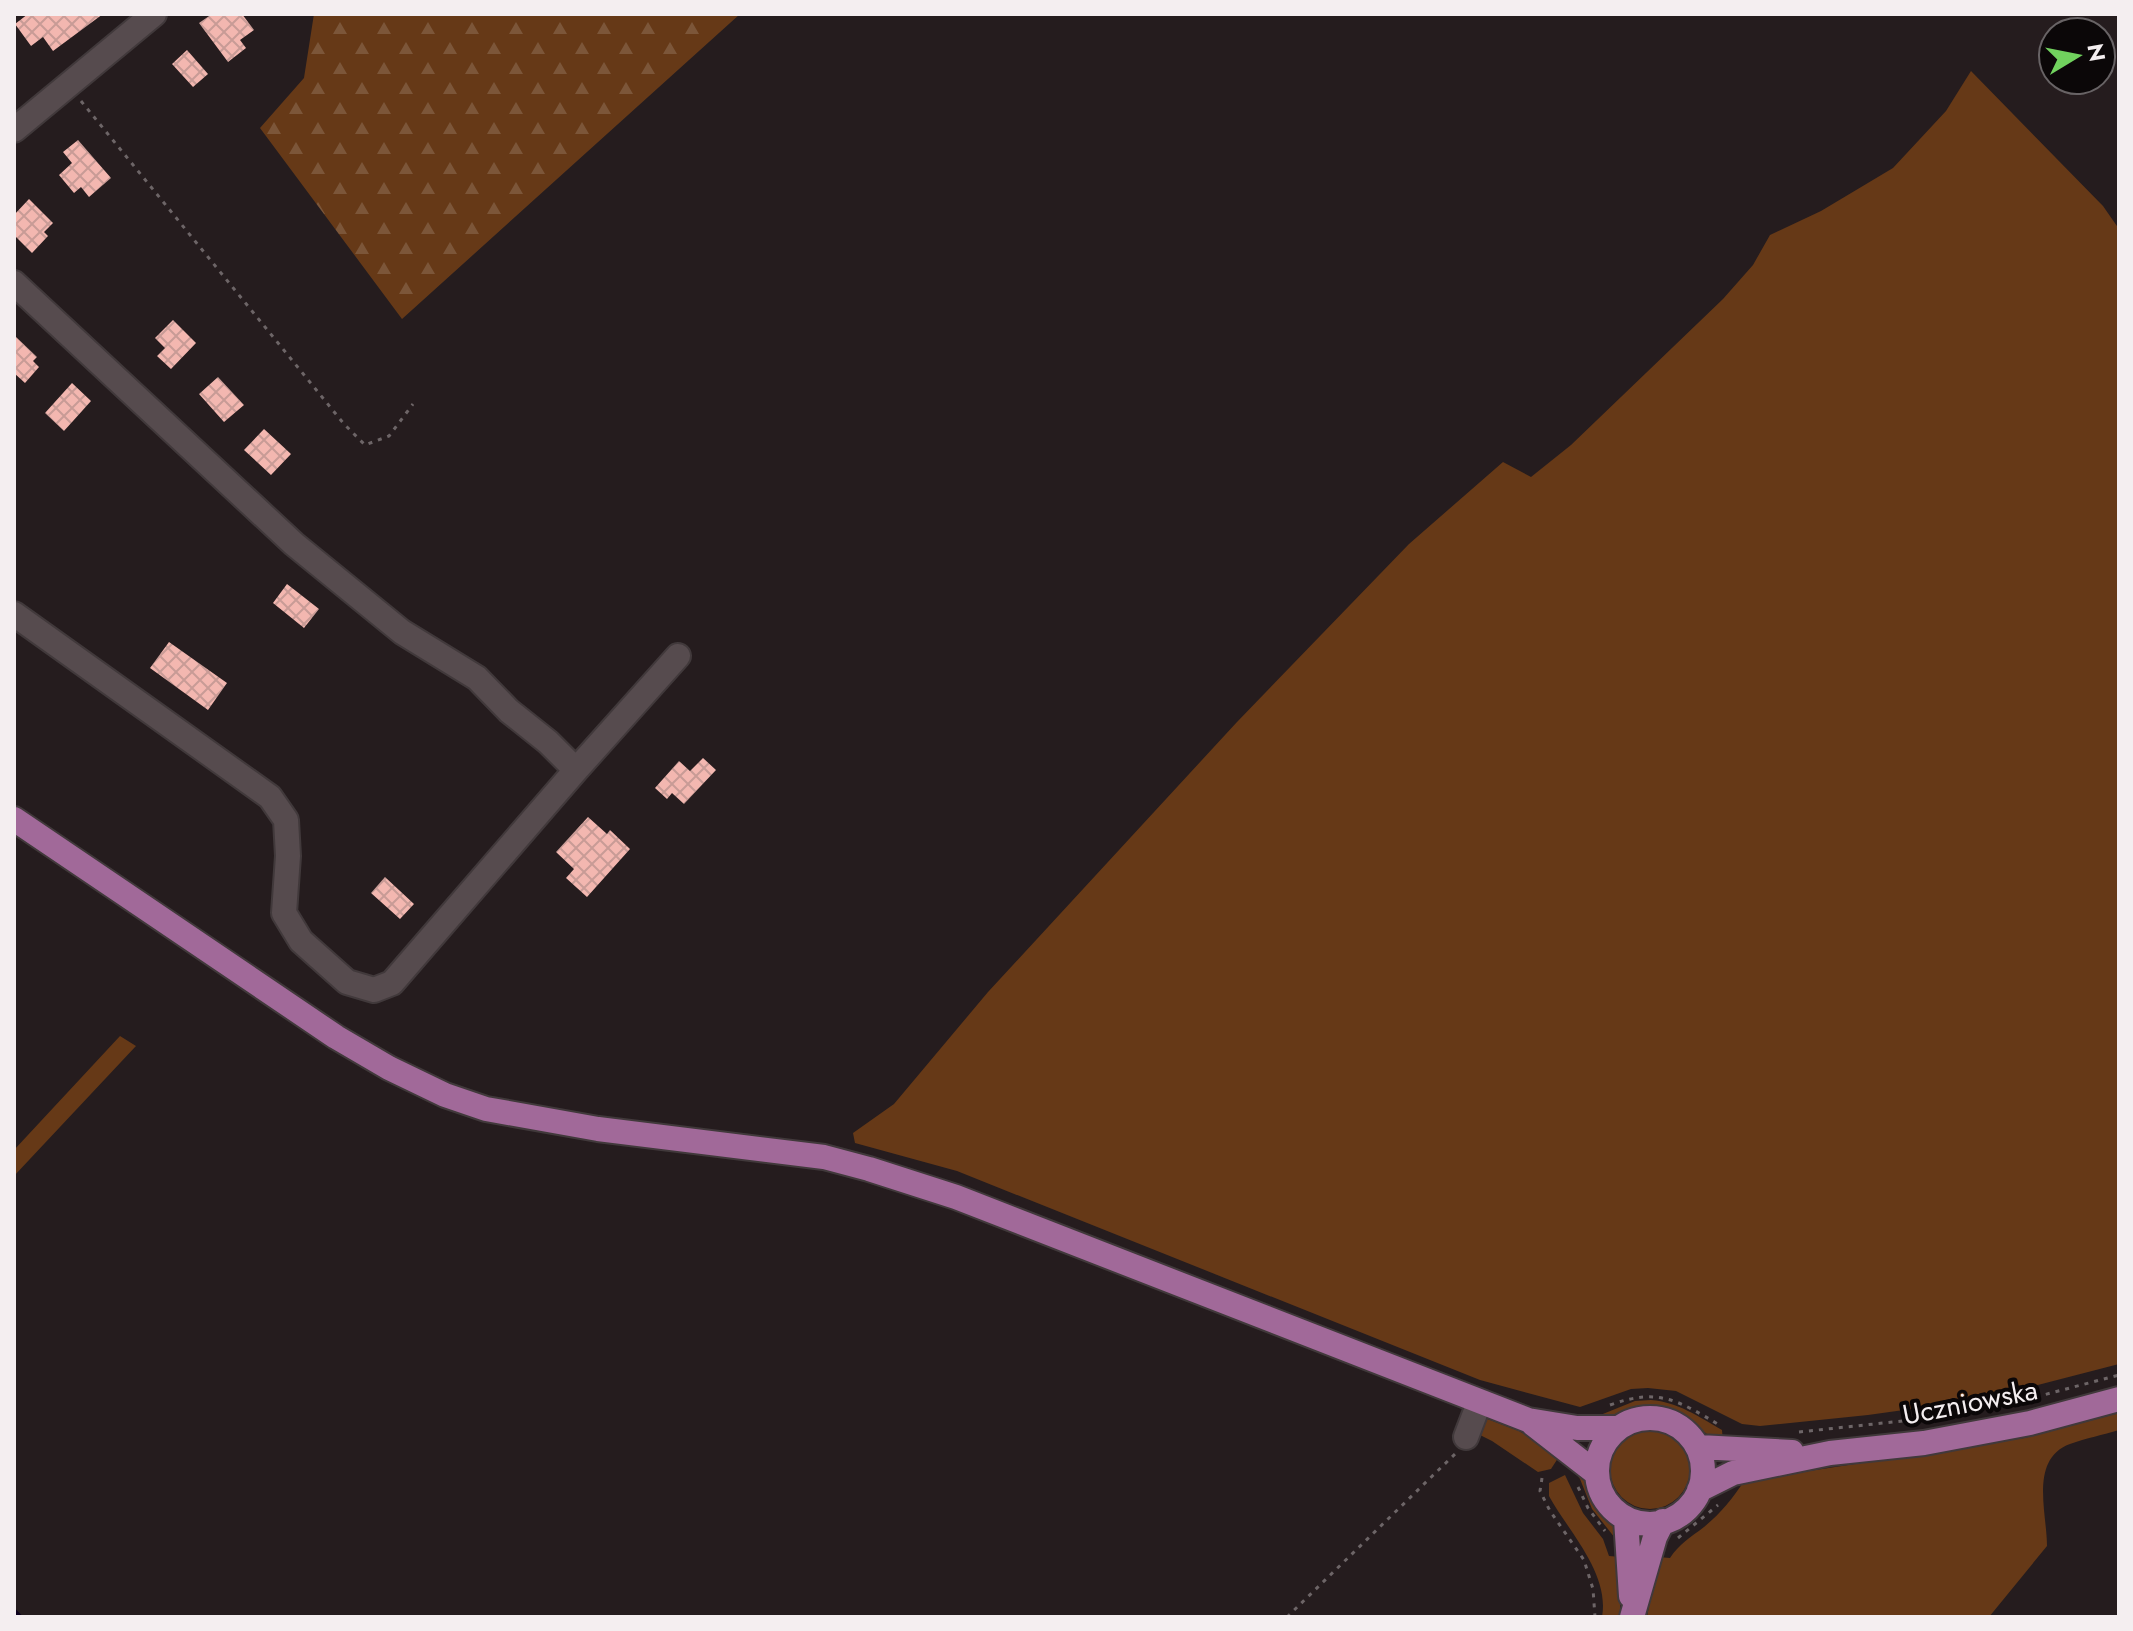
<svg xmlns="http://www.w3.org/2000/svg" width="2133" height="1631" font-family="Jost,sans-serif">
<style>
.grass{fill:#663917}
.forest{fill:url(#forest-firs)}
.lines{fill:none;stroke-linecap:round;stroke-linejoin:round}
.stream{stroke:#0d001d;stroke-width:5}
.building{fill:url(#building-cross-hatch)}
.minor-casing{stroke:#41393b;stroke-width:28}
.major-casing{stroke:#41393b;stroke-width:28}
.path{stroke:#6d6567;stroke-width:3;stroke-dasharray:4 6;stroke-linecap:butt}
.minor{stroke:#564b4e;stroke-width:24}
.major{stroke:#a16999;stroke-width:24}
.labels{text-anchor:middle;stroke-width:8;stroke-linejoin:round;paint-order:stroke}
.street-label{font-size:28px;fill:#f4eef0;stroke:#0b0708}
</style>
<defs>
<pattern id="forest-firs" width="22" height="20" patternUnits="userSpaceOnUse" patternTransform="scale(2)"><rect width="22" height="20" fill="#663917"/><path d="M5 1l3.5 6h-7zM16 11l3.5 6h-7z" fill="#7c5639"/></pattern>
<pattern id="building-cross-hatch" width="8" height="8" patternUnits="userSpaceOnUse" patternTransform="scale(2)"><rect width="8" height="8" fill="#f3b7b0"/><path d="M0 0l8 8M0 8l8-8" fill="none" stroke="#c89b96"/></pattern>
</defs>
<rect width="100%" height="100%" fill="#251c1e"/>
<path class="grass" d="M 1971,71 L 2103,206 L 2119,229 L 2119,1364 L 1983,1399 L 1868,1415 L 1760,1426 L 1742,1424 L 1676,1391 L 1648,1388 L 1631,1389 L 1580,1407 L 1480,1380 L 957,1171 L 855,1143 L 853,1133 L 894,1104 L 988,992 L 1237,722 L 1409,544 L 1503,462 L 1531,477 L 1571,445 L 1723,299 L 1753,265 L 1770,235 L 1821,211 L 1893,168 L 1946,111 Z
M 120,1036 L 136,1046 L 14,1176 L 14,1150 Z
M 1651,1400 C 1678,1402 1699,1417 1722,1430 L 1723,1442 C 1703,1436 1693,1419 1675,1411 C 1644,1398 1618,1417 1588,1420 L 1635,1401 Z
M 2119,1413 L 2119,1430 C 2103,1435 2086,1438 2070,1444 C 2029,1459 2047,1513 2047,1546 L 1989,1617 L 1647,1617 L 1658,1557 L 1670,1558 C 1679,1544 1691,1537 1704,1527 C 1720,1514 1733,1498 1744,1481 L 2024,1438 Z
M 1485,1418 L 1519,1431 L 1560,1455 L 1551,1469 L 1538,1472 L 1492,1441 L 1474,1432 Z
M1610 1469a40 40 0 1 1 80 0a40 40 0 1 1-80 0Z
M 1572,1468 L 1586,1479 L 1591,1495 L 1612,1522 L 1619,1543 L 1592,1509 L 1580,1479 Z
M 1565,1475 L 1583,1513 L 1603,1539 L 1609,1556 L 1621,1557 L 1620,1617 L 1602,1617 C 1610,1573 1568,1531 1549,1496 L 1549,1483 Z"/>
<path class="forest" d="M 314,14 L 740,14 L 402,319 L 260,128 L 304,78 Z"/>
<g class="lines">
<path class="stream" d="M 14,1611 L 20,1617"/>
</g>
<path class="building" d="M 28,14 L 103,14 L 53,51 L 43,37 L 31,46 L 15,24 Z
M 212,14 L 242,14 L 254,30 L 240,40 L 246,48 L 228,62 L 199,23 Z
M 187,50 L 208,74 L 193,87 L 172,64 Z
M 78,140 L 111,178 L 89,197 L 81,187 L 74,193 L 59,175 L 72,163 L 63,152 Z
M 29,199 L 53,223 L 44,232 L 48,236 L 32,253 L 14,235 L 14,215 Z
M 173,320 L 196,343 L 171,369 L 157,356 L 165,348 L 155,338 Z
M 14,335 L 37,357 L 33,361 L 39,367 L 25,383 L 14,373 Z
M 218,377 L 244,405 L 224,422 L 199,394 Z
M 72,383 L 91,401 L 64,431 L 45,413 Z
M 264,429 L 291,454 L 271,475 L 244,450 Z
M 287,584 L 319,609 L 304,628 L 273,603 Z
M 169,642 L 227,683 L 208,710 L 150,668 Z
M 703,758 L 716,770 L 684,804 L 672,793 L 667,799 L 655,788 L 679,761 L 690,771 Z
M 588,817 L 607,834 L 610,830 L 630,849 L 587,897 L 566,878 L 574,869 L 556,852 Z
M 385,877 L 414,904 L 400,919 L 371,893 Z"/>
<g class="lines">
<g class="minor-casing">
<path id="minor" d="M 14,130 L 154,14
M 14,283 L 294,544 L 402,632 L 477,678 L 509,711 L 548,742 L 576,770
M 14,614 L 270,797 L 286,820 L 288,856 L 284,913 L 301,941 L 347,982 L 374,990 L 392,983 L 576,770 L 678,656
M 1466,1437 L 1479,1403"/>
</g>
<g class="major-casing">
<path id="major" d="M 14,819 L 336,1037 L 389,1068 L 445,1095 L 486,1109 L 598,1129 L 824,1157 L 869,1169 L 956,1197 L 1528,1420 L 1577,1428 L 1616,1428
M1597 1471a53 53 0 1 1 106 0a53 53 0 1 1-106 0Z
M 1533,1424 L 1596,1473
M 1699,1447 L 1792,1452
M 1699,1490 L 1733,1473 L 1830,1453 L 1924,1443 L 2030,1423 L 2119,1399
M 1626,1519 L 1631,1596
M 1632,1617 L 1655,1537 L 1663,1521"/>
</g>
<path class="path" d="M 81,101 L 344,424 L 365,445 L 389,436 L 413,404
M 1610,1405 C 1659,1387 1679,1401 1721,1426
M 1799,1432 L 1921,1419 L 2013,1403 L 2119,1375
M 1542,1478 L 1540,1491 L 1550,1511 L 1584,1560 L 1593,1589 L 1595,1617
M 1578,1487 L 1588,1508 L 1605,1531
M 1678,1538 L 1718,1505
M 1287,1617 L 1455,1454"/>
<use href="#minor" class="minor"/>
<use href="#major" class="major"/>
</g>
<g class="labels">
<g class="street-label">
<text transform="translate(1970 1402) rotate(-11)" y="10">Uczniowska</text>
</g>
</g>
<rect width="2133" height="1631" fill="none" stroke="#f4eef0" stroke-width="32"/>
<g transform="translate(2077 56) rotate(80)"><circle r="38" fill="#0b0708" stroke="#686365" stroke-width="2"/>
<path d="M0-6L14 30L0 20L-14 30Z" fill="#71d25e"/>
<text y="-12" font-size="22" font-weight="bold" text-anchor="middle" fill="#f4eef0">N</text>
</g>
</svg>
